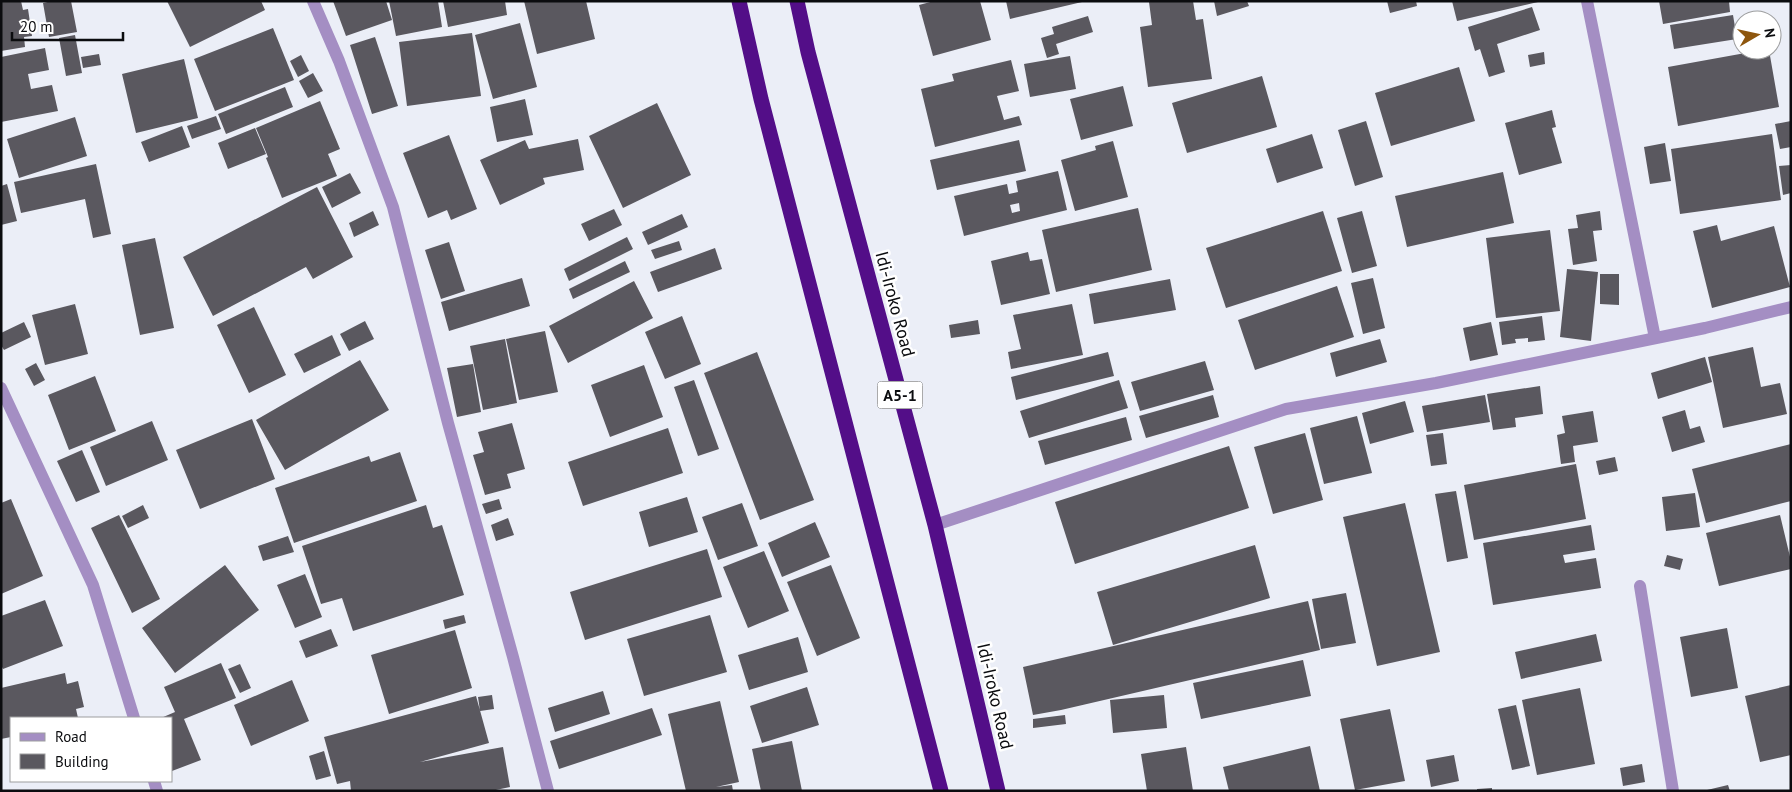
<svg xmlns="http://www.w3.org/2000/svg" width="1792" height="792" font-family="'PT Sans',sans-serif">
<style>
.building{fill:#5a585f;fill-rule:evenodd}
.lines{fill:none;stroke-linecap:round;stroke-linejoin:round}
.street{stroke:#a48ec3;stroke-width:12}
.highway{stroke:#530e88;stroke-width:15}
.labels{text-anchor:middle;stroke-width:5;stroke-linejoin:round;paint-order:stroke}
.shield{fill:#fff;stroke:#545557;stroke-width:1}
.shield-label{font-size:16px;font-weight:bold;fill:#0b0c0f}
.street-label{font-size:18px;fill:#0b0c0f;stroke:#fff}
</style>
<rect width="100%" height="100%" fill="#ebeef7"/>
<path class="building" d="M 1,1 L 21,1 L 23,10 L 28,9 L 32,36 L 24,37 L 25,47 L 1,51 Z
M 52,1 L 71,1 L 77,32 L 49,37 L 43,3 Z
M 167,1 L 261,1 L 265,10 L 190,47 Z
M 333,1 L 386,1 L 392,20 L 346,36 Z
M 389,1 L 438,1 L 442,27 L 396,36 Z
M 443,1 L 505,1 L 507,15 L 448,27 Z
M 524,1 L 586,1 L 595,39 L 537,54 Z
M 934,1 L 980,1 L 991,40 L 933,56 L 919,5 Z
M 1006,1 L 1082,1 L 1082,2 L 1010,19 Z
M 1156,1 L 1193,1 L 1196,20 L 1203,19 L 1212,79 L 1148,87 L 1140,27 L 1152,25 L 1149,2 Z
M 1214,1 L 1247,1 L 1249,6 L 1217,16 Z
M 1387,1 L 1416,1 L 1417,6 L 1390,13 Z
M 1452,1 L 1538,1 L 1538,2 L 1457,21 Z
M 1659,1 L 1729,1 L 1730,12 L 1663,24 Z
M 1532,7 L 1540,30 L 1497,44 L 1505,72 L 1489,77 L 1480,49 L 1475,51 L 1468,27 Z
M 1733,15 L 1737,39 L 1674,49 L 1670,25 Z
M 1088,16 L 1093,32 L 1056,44 L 1059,54 L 1047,58 L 1041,38 L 1054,34 L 1052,27 Z
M 520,23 L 537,87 L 493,99 L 475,35 Z
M 273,28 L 294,80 L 215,111 L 194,59 Z
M 472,33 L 481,96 L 407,106 L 399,42 Z
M 75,35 L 82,73 L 66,76 L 59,38 Z
M 375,37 L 398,106 L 372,114 L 350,45 Z
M 45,48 L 49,70 L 28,74 L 31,89 L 52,85 L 58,111 L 1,122 L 1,57 Z
M 1762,50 L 1769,50 L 1779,107 L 1678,126 L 1668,67 Z
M 1544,52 L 1545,64 L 1530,67 L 1528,55 Z
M 99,54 L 101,65 L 83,68 L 81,57 Z
M 301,55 L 309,71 L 298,77 L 290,61 Z
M 1070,56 L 1076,89 L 1030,97 L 1024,64 Z
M 184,59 L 198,118 L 136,133 L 122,74 Z
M 1011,60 L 1019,91 L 997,96 L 1004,120 L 1019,116 L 1022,125 L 935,147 L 921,89 L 954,81 L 952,74 Z
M 1459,67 L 1475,121 L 1391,146 L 1375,93 Z
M 313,73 L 323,91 L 308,98 L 299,81 Z
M 1262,76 L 1277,127 L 1187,153 L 1172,103 Z
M 1123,86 L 1133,126 L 1081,140 L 1070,99 Z
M 285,87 L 293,107 L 226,134 L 218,114 Z
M 525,99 L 533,135 L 497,142 L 490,107 Z
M 320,101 L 340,149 L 328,154 L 337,176 L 282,198 L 266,158 L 268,157 L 256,128 Z
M 657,103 L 691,175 L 623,208 L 589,136 Z
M 1552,110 L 1556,127 L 1552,128 L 1562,163 L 1519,175 L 1505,123 Z
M 216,116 L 221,129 L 192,139 L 187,126 Z
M 75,117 L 87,156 L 19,178 L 7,139 Z
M 1366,121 L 1383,177 L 1355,186 L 1338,130 Z
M 1791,121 L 1791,147 L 1780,149 L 1775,124 Z
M 182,126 L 190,147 L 149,162 L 141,142 Z
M 255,128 L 266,154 L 228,169 L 218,143 Z
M 1312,134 L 1323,168 L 1277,183 L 1266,149 Z
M 1772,134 L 1781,200 L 1680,214 L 1671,149 Z
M 449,135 L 477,209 L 451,220 L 447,210 L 428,218 L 403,153 Z
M 578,139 L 584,170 L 543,178 L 545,184 L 500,205 L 480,160 L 525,140 L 529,149 Z
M 1019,140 L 1026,171 L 937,190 L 930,160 Z
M 1113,141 L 1128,197 L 1075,211 L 1061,160 L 1096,150 L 1095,146 Z
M 1665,143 L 1671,181 L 1650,184 L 1644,147 Z
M 96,164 L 111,234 L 93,238 L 85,199 L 21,213 L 14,182 Z
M 1791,165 L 1791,193 L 1783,195 L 1779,166 Z
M 1058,171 L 1067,210 L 964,236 L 954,196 L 1007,184 L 1009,194 L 1018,192 L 1016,181 ZM 1019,203 L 1020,211 L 1012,213 L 1010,205 Z
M 1503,172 L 1514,223 L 1407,247 L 1395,196 Z
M 350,173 L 361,193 L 332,208 L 322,187 Z
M 7,184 L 17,221 L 1,225 L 1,186 Z
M 317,187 L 353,257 L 313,279 L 306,267 L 213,316 L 183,257 Z
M 1138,208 L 1152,270 L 1056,292 L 1042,230 Z
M 614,209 L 622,225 L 589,241 L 581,224 Z
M 373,211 L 379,225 L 354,237 L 349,223 Z
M 1323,211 L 1342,271 L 1226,308 L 1206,248 Z
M 1362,211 L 1377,266 L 1352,273 L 1337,218 Z
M 1600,211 L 1602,230 L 1593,231 L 1597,261 L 1573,265 L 1568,229 L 1578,228 L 1576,215 Z
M 682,214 L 688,227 L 648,245 L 642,232 Z
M 1717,225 L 1721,241 L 1774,226 L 1790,287 L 1712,308 L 1693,231 Z
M 1550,230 L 1560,311 L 1496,318 L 1486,238 Z
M 627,237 L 633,249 L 569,281 L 564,269 Z
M 155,238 L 174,328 L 140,335 L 122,245 Z
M 679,241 L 682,250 L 655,259 L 651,250 Z
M 449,242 L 465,291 L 441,299 L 425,250 Z
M 715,248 L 722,269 L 658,292 L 650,272 Z
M 1028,252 L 1030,261 L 1042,259 L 1050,294 L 1001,305 L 991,261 Z
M 625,261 L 630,272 L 573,299 L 569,289 Z
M 1567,269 L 1598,272 L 1591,341 L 1560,337 Z
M 1600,274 L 1619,274 L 1619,305 L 1600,304 Z
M 522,278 L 530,306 L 449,331 L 441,302 Z
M 1373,278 L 1385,328 L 1363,334 L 1351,283 Z
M 1170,279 L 1176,310 L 1094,324 L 1089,294 Z
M 634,281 L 653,318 L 568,363 L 549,326 Z
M 1337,286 L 1354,337 L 1255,370 L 1238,320 Z
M 75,304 L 88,354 L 45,365 L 32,315 Z
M 1072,304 L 1083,355 L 1011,369 L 1008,352 L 1021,349 L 1013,315 Z
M 254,307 L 286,375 L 249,393 L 217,325 Z
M 682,316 L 701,364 L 665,379 L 645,332 Z
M 1542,316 L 1545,340 L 1528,342 L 1528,338 L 1515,339 L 1516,343 L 1502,345 L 1499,322 Z
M 978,320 L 980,334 L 951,338 L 949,325 Z
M 365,321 L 374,339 L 349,351 L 340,334 Z
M 24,322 L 31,337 L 4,350 L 1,345 L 1,333 Z
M 1491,322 L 1498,355 L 1470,361 L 1463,328 Z
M 545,331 L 558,392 L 519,400 L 506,339 Z
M 332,335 L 341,355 L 304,373 L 294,354 Z
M 505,339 L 517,403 L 483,410 L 470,346 Z
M 1380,339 L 1387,362 L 1336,377 L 1330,353 Z
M 1753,347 L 1761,387 L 1780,383 L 1787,414 L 1723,428 L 1708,357 Z
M 757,352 L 814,500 L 760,520 L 704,373 Z
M 1108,352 L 1114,376 L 1016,400 L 1011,377 Z
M 1705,357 L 1712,382 L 1658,399 L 1651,373 Z
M 360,360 L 389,410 L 285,470 L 256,420 Z
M 1205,361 L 1214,390 L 1140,411 L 1131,382 Z
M 36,363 L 45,380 L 34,386 L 25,369 Z
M 473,364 L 481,412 L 457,417 L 447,368 Z
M 644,365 L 663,417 L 610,437 L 591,385 Z
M 95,376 L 116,431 L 69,450 L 48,395 Z
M 694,380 L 719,449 L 698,456 L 674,387 Z
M 1119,380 L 1128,408 L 1029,438 L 1020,411 Z
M 1540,386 L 1543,414 L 1515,418 L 1516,427 L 1493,430 L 1487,394 Z
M 1213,395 L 1219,417 L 1146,438 L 1139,416 Z
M 1485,395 L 1490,422 L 1427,432 L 1422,406 Z
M 1405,401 L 1414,432 L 1370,444 L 1362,413 Z
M 1685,410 L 1690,429 L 1700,426 L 1705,442 L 1672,452 L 1662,417 Z
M 1593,411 L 1598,442 L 1573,446 L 1575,462 L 1561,464 L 1557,435 L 1565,433 L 1562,416 Z
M 1357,416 L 1372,473 L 1324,484 L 1310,428 Z
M 1126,417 L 1132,440 L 1045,465 L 1038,441 Z
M 252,419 L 275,479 L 200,509 L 176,450 Z
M 152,421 L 168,460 L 106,486 L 90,447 Z
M 512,423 L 525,469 L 507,474 L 511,488 L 485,495 L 473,455 L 484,452 L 478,432 Z
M 668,428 L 683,473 L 583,506 L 568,462 Z
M 1305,433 L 1323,500 L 1273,514 L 1254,447 Z
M 1443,433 L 1447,464 L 1431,466 L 1426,435 Z
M 1791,444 L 1791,501 L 1706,523 L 1692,469 Z
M 1229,446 L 1249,508 L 1075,564 L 1055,502 Z
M 82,450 L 100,492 L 76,502 L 57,461 Z
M 400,452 L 417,501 L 294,543 L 275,488 L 369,456 L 371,462 Z
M 1615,457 L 1618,471 L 1599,475 L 1596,461 Z
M 1576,464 L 1586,519 L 1474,540 L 1464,485 Z
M 1456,491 L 1468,558 L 1447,562 L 1435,494 Z
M 1695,493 L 1700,527 L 1666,531 L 1662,497 Z
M 687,497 L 698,532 L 649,547 L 639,512 Z
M 11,499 L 43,576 L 1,594 L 1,503 Z
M 499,499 L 502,509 L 486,514 L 482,504 Z
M 742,503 L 758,546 L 718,560 L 702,517 Z
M 1405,503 L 1440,652 L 1377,666 L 1343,517 Z
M 143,505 L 149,518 L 128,528 L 122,516 Z
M 426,505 L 433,528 L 442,525 L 464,595 L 353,631 L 342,598 L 321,604 L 302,546 Z
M 119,515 L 160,599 L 132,613 L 91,528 Z
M 1780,515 L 1791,561 L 1791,569 L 1719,586 L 1706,533 Z
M 508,518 L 514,535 L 496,541 L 491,525 Z
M 815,522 L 830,557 L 782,577 L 768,543 Z
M 1591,525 L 1595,550 L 1563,555 L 1565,563 L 1596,558 L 1601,588 L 1493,605 L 1483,543 Z
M 288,536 L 294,552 L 263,561 L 258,546 Z
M 1255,545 L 1270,598 L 1113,645 L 1097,592 Z
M 707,549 L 722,597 L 585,640 L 570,592 Z
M 764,551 L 789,611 L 748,628 L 723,567 Z
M 1667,555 L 1683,559 L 1680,570 L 1664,566 Z
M 225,565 L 259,610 L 175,673 L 142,628 Z
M 831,565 L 860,638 L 817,656 L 787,582 Z
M 305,574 L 322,617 L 295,628 L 277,585 Z
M 1346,593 L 1356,643 L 1321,649 L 1312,599 Z
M 45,600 L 63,646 L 3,669 L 1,665 L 1,616 Z
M 1308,601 L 1320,650 L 1061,710 L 1033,715 L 1023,667 Z
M 464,615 L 466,623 L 445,629 L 443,620 Z
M 710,615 L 727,672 L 644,696 L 627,639 Z
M 1727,628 L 1738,688 L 1691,697 L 1680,637 Z
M 331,629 L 338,646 L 306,658 L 299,641 Z
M 455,630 L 472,688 L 389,714 L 371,655 Z
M 1596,634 L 1602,661 L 1521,679 L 1515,652 Z
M 798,637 L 808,672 L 749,690 L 738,655 Z
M 1303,660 L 1311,696 L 1201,719 L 1193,683 Z
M 221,663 L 236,698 L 184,719 L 201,760 L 172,771 L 171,718 L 161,718 L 175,712 L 164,687 Z
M 240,664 L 251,688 L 240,693 L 228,669 Z
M 65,673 L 67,684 L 78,681 L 84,707 L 76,709 L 78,718 L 11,718 L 11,737 L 1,739 L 1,688 Z
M 292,680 L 309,721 L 251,746 L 234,705 Z
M 1791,685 L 1791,755 L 1760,762 L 1745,696 Z
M 807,687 L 819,725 L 762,743 L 750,706 Z
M 1580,688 L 1595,764 L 1537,775 L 1522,700 Z
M 603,691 L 610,714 L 555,732 L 548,708 Z
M 492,695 L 494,709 L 480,711 L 478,697 Z
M 1164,695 L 1167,728 L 1113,733 L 1110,700 Z
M 476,696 L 489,743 L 420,762 L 503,747 L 510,787 L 491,791 L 351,791 L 350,781 L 337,784 L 324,737 Z
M 720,701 L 739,782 L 716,787 L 732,785 L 733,791 L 686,791 L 668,714 Z
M 1516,705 L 1530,766 L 1512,770 L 1498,709 Z
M 652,708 L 662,735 L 559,769 L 550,741 Z
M 1390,709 L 1405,781 L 1355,790 L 1340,719 Z
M 1065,715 L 1066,724 L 1033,728 L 1033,719 Z
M 792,741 L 802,791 L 761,791 L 752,749 Z
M 1310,746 L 1320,791 L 1229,791 L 1223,767 Z
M 1186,747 L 1193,791 L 1147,791 L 1141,754 Z
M 324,751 L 331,776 L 316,780 L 309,756 Z
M 1454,755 L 1459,781 L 1431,787 L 1426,760 Z
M 1642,764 L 1645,782 L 1623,786 L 1620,768 Z
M 1728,785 L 1730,791 L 1707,791 L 1707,790 Z
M 1492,788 L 1492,791 L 1477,791 L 1477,789 Z"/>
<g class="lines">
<path class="street" d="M 313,1 L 339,61 L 393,207 L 448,423 L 513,657 L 548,791
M 1587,1 L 1655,338
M 1,388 L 93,585 L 134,718
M 935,525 L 1286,409 L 1436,383 L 1705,328 L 1791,307
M 1640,586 L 1673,791
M 154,781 L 157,791"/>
<path class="highway" d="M 739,1 L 761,99 L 941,791
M 797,1 L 808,52 L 935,525 L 998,791"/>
</g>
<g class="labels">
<rect class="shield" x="877.5" y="381.5" width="45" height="27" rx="4"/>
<g class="shield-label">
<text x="900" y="401">A5-1</text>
</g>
<g class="street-label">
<text transform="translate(895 304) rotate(75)" y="6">Idi-Iroko Road</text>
<text transform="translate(995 696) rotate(77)" y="6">Idi-Iroko Road</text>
</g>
</g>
<rect width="1792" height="792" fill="none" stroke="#0b0c0f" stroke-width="5"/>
<rect x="10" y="717" width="162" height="65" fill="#ffffff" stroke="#9d9e9f"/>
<rect x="20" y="733" width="25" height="8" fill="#a48ec3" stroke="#9d9e9f"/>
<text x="55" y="742" font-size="15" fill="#0b0c0f">Road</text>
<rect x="20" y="754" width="25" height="15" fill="#5a585f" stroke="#9d9e9f"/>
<text x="55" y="767" font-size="15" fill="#0b0c0f">Building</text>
<g transform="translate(1757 35) rotate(81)"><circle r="24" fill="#ffffff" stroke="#9d9e9f"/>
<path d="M0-4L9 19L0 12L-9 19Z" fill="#8e560d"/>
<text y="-8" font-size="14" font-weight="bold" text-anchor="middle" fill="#0b0c0f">N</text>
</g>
<path d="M12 32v8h111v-8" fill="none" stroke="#0b0c0f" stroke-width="2.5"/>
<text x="20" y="32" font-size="15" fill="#0b0c0f" stroke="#ffffff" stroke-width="4" paint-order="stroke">20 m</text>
</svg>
